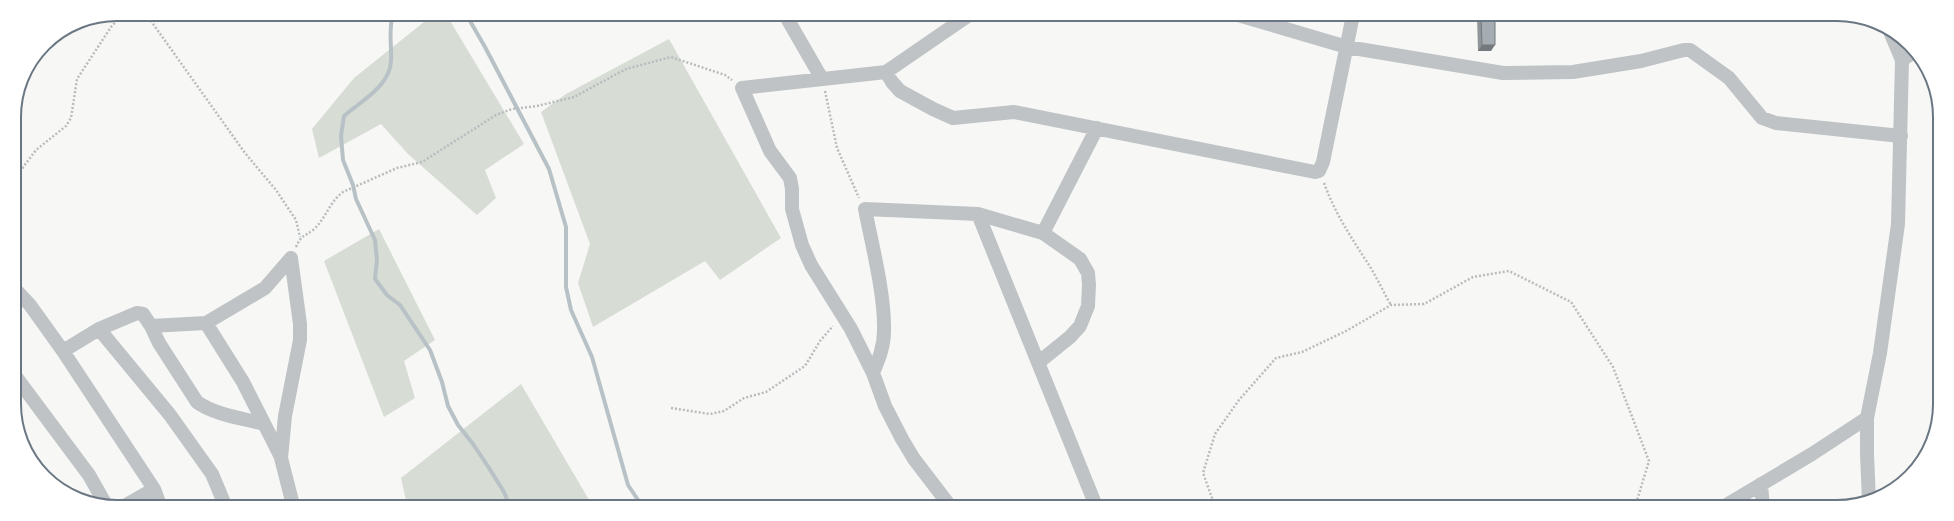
<svg xmlns="http://www.w3.org/2000/svg" width="1954" height="521" font-family="'DejaVu Sans',sans-serif">
<style>
.green{fill:#d7dcd5}
.lines{fill:none;stroke-linecap:round;stroke-linejoin:round}
.stream{stroke:#b8c2c6;stroke-width:4}
.path{stroke:#b9bcbe;stroke-width:2.5;stroke-dasharray:2 2;stroke-linecap:butt}
.minor{stroke:#bfc3c6;stroke-width:14}
.wall{fill:#8f9599}
.shaded-wall{fill:#74797d}
.building{fill:#a6adb2;stroke:#74797d}
.rim{fill:none;stroke:#6a7783;stroke-width:2}
</style>
<rect width="100%" height="100%" fill="#f7f8f5"/>
<path class="green" d="M 434,14 L 446,14 L 524,144 L 485,170 L 496,198 L 477,215 L 408,154 L 381,124 L 319,158 L 312,129 L 354,78 Z
M 669,39 L 781,238 L 720,280 L 705,261 L 593,327 L 578,283 L 590,244 L 541,112 L 566,94 Z
M 379,229 L 435,340 L 404,361 L 415,398 L 384,417 L 324,261 Z
M 521,384 L 592,505 L 407,505 L 401,478 Z"/>
<g class="lines">
<path class="stream" d="M 393,14 C 388,30 392,45 391,61 C 390,86 361,101 344,116 L 341,136 L 343,160 L 353,185 L 356,199 L 375,240 L 377,260 L 375,279 L 387,295 L 400,305 L 430,350 L 442,382 L 448,406 L 458,425 L 473,444 L 489,468 L 504,492 L 509,505
M 466,14 L 485,47 L 549,169 L 566,227 L 566,287 L 571,310 L 592,357 L 628,485 L 642,506"/>
<path class="path" d="M 146,14 L 245,153 L 276,190 L 296,220 L 300,237
M 825,91 L 837,148 L 859,198
M 15,178 L 36,150 L 66,126 L 71,118 L 77,79 L 111,27 L 123,14
M 1324,183 C 1334,211 1349,234 1365,259 C 1375,273 1382,290 1391,305
M 296,247 C 301,235 304,237 313,230 C 326,219 329,202 343,192 L 397,168 L 422,162 L 496,115 L 512,109 L 537,106 L 574,97 L 626,69 L 671,57 L 725,75 L 732,80
M 671,408 L 710,414 L 724,411 L 744,398 L 766,392 L 805,366 L 820,341 L 833,326
M 1215,506 L 1203,473 L 1215,434 L 1239,400 L 1276,358 L 1302,352 L 1346,331 L 1391,305 L 1424,304 L 1473,277 L 1509,271 L 1571,302 L 1613,367 L 1649,461 L 1635,507"/>
<path class="minor" d="M 788,15 L 788,20 L 822,79
M 1238,15 L 1347,47 L 1503,73 L 1573,72 L 1641,61 L 1684,50 L 1690,50 L 1729,78 L 1762,118 L 1776,123 L 1901,136
M 1902,60 L 1914,52
M 886,72 L 969,15
M 978,214 L 1096,506
M 1043,233 L 1097,128
M 291,258 L 300,324 L 300,340 L 285,416 L 281,458 L 293,505
M 15,289 L 30,305 L 63,351 L 99,329 L 137,313 L 143,314 L 151,326 L 206,323 L 265,288 L 291,258
M 206,323 L 243,382 L 281,457
M 151,326 L 159,343 L 197,402 C 215,415 242,418 264,424
M 99,329 L 170,415 L 212,474 L 225,505
M 63,351 L 154,489 L 160,505
M 873,373 C 879,359 884,346 884,331 C 885,295 872,245 865,209 L 978,214 L 1043,233 L 1080,259 L 1088,273 L 1089,285 L 1088,306 L 1080,326 L 1070,337 L 1039,362
M 16,377 L 89,475 L 106,505
M 1761,484 L 1763,507
M 1869,501 L 1867,454 L 1867,418 L 1880,353 L 1898,224 L 1902,60 L 1891,34
M 126,505 L 154,489
M 950,506 L 914,459 L 902,439 L 885,406 L 873,373 L 851,329 L 811,265 L 802,245 L 792,209 L 792,189 L 790,178 L 770,151 L 742,88 L 886,72 L 892,82 L 900,91 L 933,109 L 953,118 L 1014,112 L 1315,172 L 1319,171 L 1323,162 L 1353,15
M 1723,507 L 1812,454 L 1867,418"/>
</g>
<path class="wall" d="M 1477,16 L 1495,16 L 1491,51 L 1478,51 Z"/>
<path class="shaded-wall" d="M 1482,45 L 1495,45 L 1491,51 L 1478,51 Z"/>
<path class="building" d="M 1481,16 L 1495,16 L 1495,45 L 1482,45 Z"/>
<path d="M0 0H1954V521H0ZM117 21H1837A96 96 0 0 1 1933 117V404A96 96 0 0 1 1837 500H117A96 96 0 0 1 21 404V117A96 96 0 0 1 117 21Z" fill="#fff" fill-rule="evenodd"/>
<path class="rim" d="M117 21H1837A96 96 0 0 1 1933 117V404A96 96 0 0 1 1837 500H117A96 96 0 0 1 21 404V117A96 96 0 0 1 117 21Z"/>
</svg>
